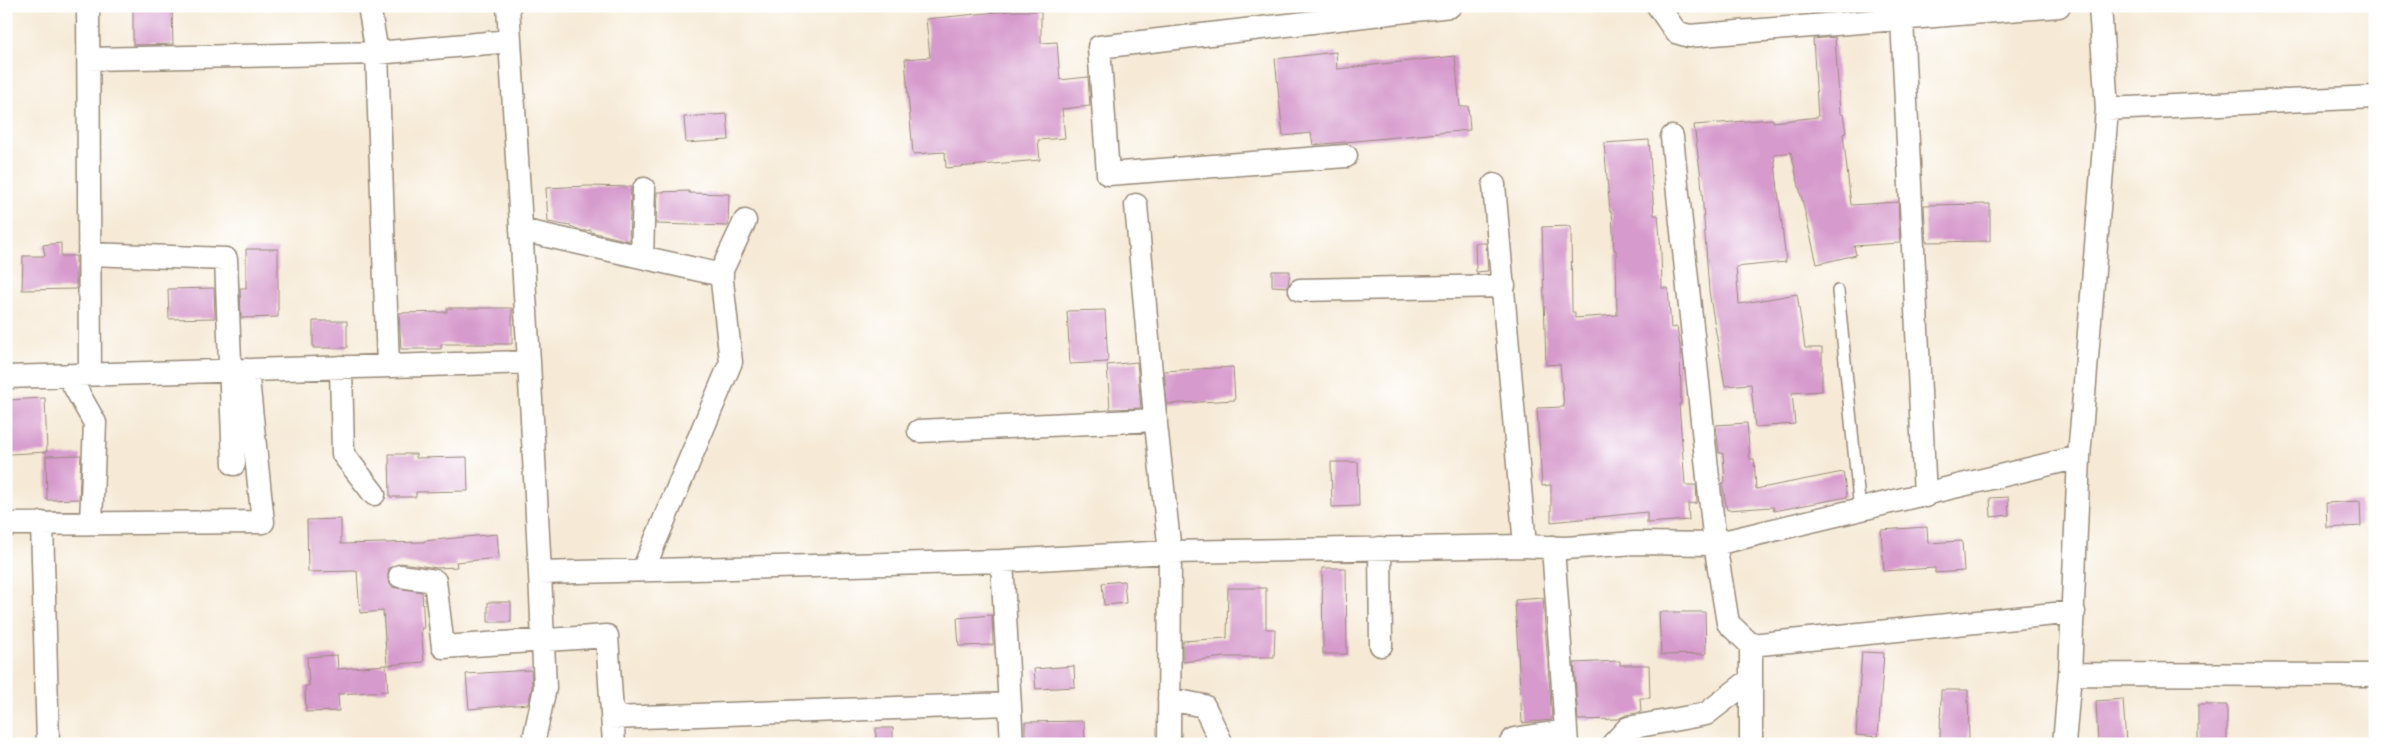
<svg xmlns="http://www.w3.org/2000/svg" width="2381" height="750" font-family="Kalam,sans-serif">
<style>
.building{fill:#d69acc}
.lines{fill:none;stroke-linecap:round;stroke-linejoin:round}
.lane-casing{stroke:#988a7a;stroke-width:14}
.street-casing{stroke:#988a7a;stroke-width:25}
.lane{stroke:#fff;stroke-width:11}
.street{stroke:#fff;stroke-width:22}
</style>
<rect width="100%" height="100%" fill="#fff"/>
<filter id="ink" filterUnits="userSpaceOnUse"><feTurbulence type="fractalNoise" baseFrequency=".02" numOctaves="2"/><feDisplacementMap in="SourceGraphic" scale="10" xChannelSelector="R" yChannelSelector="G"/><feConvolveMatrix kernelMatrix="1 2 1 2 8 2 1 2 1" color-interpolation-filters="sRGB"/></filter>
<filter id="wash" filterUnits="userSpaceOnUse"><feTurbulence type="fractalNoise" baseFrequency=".0096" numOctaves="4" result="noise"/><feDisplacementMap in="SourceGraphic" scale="20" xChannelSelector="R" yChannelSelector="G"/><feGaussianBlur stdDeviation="1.12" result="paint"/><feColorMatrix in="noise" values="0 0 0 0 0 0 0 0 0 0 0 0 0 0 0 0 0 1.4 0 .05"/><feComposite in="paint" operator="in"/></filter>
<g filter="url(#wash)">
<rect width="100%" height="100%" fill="#f6ead6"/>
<g id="blocks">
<path class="building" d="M 133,6 L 172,6 L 173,44 L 133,45 Z
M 1811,6 L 1833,6 L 1834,11 L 1811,13 Z
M 1008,11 L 1041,11 L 1041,43 L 1057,42 L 1060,80 L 1088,77 L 1090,106 L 1062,109 L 1065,138 L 1038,140 L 1040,160 L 946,168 L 945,152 L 913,154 L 905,59 L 930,57 L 926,19 Z
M 1835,37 L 1840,114 L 1843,114 L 1846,133 L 1843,134 L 1851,205 L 1898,202 L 1900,243 L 1854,246 L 1856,255 L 1817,264 L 1791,152 L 1774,155 L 1786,262 L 1736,267 L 1739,304 L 1797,294 L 1805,348 L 1822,348 L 1822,391 L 1792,393 L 1795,424 L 1755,427 L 1751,384 L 1725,386 L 1709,291 L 1701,178 L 1694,125 L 1773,119 L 1773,122 L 1818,117 L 1813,39 Z
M 1336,52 L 1337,69 L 1455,56 L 1460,107 L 1468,106 L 1470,130 L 1313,145 L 1311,133 L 1283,136 L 1275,59 Z
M 727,114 L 729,140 L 686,143 L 684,117 Z
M 1649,140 L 1654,215 L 1658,215 L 1661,252 L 1662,288 L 1668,288 L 1671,328 L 1677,327 L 1680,346 L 1681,404 L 1679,404 L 1685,485 L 1696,485 L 1697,503 L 1688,504 L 1689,520 L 1647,523 L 1647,512 L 1551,522 L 1551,485 L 1542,486 L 1537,408 L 1564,407 L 1560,364 L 1546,365 L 1542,227 L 1571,226 L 1572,312 L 1575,312 L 1575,318 L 1617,315 L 1616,250 L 1614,250 L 1612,212 L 1610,212 L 1604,143 Z
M 587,186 L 631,187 L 629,241 L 591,232 L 591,230 L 583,231 L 570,226 L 548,222 L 546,188 Z
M 689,191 L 689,193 L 729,194 L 728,226 L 656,224 L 657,192 Z
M 1990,204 L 1990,241 L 1926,242 L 1924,205 Z
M 61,243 L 61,256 L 76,256 L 76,289 L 22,290 L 23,256 L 45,256 L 43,245 Z
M 1475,243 L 1486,243 L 1488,271 L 1476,272 Z
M 246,249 L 278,249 L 278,317 L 241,318 L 240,288 L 246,288 Z
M 1272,271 L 1290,271 L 1288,287 L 1272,286 Z
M 214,288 L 215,318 L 169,319 L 168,289 Z
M 447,308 L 512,308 L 512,344 L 441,344 L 441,349 L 401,349 L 399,313 L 447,312 Z
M 1105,310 L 1108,362 L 1070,364 L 1067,311 Z
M 313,321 L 347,321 L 347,348 L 313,348 Z
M 1137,362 L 1141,408 L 1110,409 L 1107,365 Z
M 1233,367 L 1235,400 L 1167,404 L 1164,371 Z
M 45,398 L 47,452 L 10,454 L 7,400 Z
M 1747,423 L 1750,459 L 1754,459 L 1756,489 L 1843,472 L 1847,497 L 1774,511 L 1773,507 L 1727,510 L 1722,483 L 1725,483 L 1723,453 L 1719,453 L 1716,425 Z
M 389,454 L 416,454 L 416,458 L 467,457 L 468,491 L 416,492 L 416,497 L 390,497 Z
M 81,455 L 79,499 L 47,500 L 46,456 Z
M 1331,462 L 1358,462 L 1359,506 L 1332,507 Z
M 2008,497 L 2009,515 L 1991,517 L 1990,498 Z
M 2360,501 L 2361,526 L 2327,528 L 2326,503 Z
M 341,519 L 341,544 L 424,542 L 424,541 L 497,534 L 499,558 L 456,562 L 457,567 L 437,568 L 401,563 L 389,568 L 388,580 L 392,587 L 422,592 L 424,628 L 421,628 L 424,662 L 387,665 L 383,611 L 360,613 L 357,571 L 308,572 L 307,520 Z
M 1927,527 L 1928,543 L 1962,541 L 1964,571 L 1935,573 L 1935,568 L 1884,571 L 1881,530 Z
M 1322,568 L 1346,568 L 1347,654 L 1323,654 Z
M 1124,581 L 1126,603 L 1104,605 L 1102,583 Z
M 1228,588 L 1266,588 L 1266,629 L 1275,629 L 1274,657 L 1225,657 L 1183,662 L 1183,641 L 1227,638 Z
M 1543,598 L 1552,720 L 1522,723 L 1515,600 Z
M 488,602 L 511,602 L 511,622 L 488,622 Z
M 1659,612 L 1705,612 L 1706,654 L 1661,655 Z
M 992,615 L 993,645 L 959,646 L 957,618 Z
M 1862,652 L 1884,653 L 1878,737 L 1856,735 Z
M 337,655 L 338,669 L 386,665 L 388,691 L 338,694 L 339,711 L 306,712 L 305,686 L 309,686 L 307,657 Z
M 1620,661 L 1620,665 L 1649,665 L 1650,698 L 1640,698 L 1641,712 L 1626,715 L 1618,719 L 1578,720 L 1574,663 Z
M 1074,666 L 1075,687 L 1036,689 L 1034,669 Z
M 531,670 L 532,687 L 528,704 L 469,709 L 466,674 Z
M 1941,690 L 1968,690 L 1969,740 L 1940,740 Z
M 2123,699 L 2126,744 L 2098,744 L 2096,701 Z
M 2198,705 L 2227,705 L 2227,744 L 2198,744 Z
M 1084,721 L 1085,744 L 1025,744 L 1025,722 Z
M 876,728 L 893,728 L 893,744 L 876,744 Z"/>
</g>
</g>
<g filter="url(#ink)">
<use href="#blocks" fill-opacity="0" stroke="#988a7a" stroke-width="1"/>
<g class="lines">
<g class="lane-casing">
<path id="lane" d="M 1838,291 L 1860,511"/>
</g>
<g class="street-casing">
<path id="street" d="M 88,6 L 90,374
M 369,6 L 377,53 L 388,366
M 508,6 L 529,362
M 1658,6 L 1676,32 L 1689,36 L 2059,6
M 1902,19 L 1925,496
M 89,59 L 377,53 L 510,41
M 2107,109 L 2375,97
M 1672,137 L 1715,544 L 1728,623 L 1751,645 L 1751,744
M 1346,156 L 1108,174 L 1099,47 L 1450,6
M 1494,185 L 1525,546
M 1136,205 L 1154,406 L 1170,552 L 1169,744
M 521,230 L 722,275
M 89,254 L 226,259 L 234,464
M 642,257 L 644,189
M 1300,290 L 1504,286
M 341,367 L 343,454 L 374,494
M 68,375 L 95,423 L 91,523
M 6,377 L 529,362 L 540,573 L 1002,561 L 1170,552 L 1525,546 L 1565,548 L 1635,543 L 1715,544 L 2079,457 L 2070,674 L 2064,744
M 919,431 L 1156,420
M 2079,457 L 2107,109 L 2100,6
M 42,523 L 48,744
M 6,524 L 263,522 L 247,370
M 1553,547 L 1567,744
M 1380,548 L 1381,645
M 1002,561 L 1012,744
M 643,570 L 731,362 L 721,272 L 745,221
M 400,576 L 435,581 L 443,647 L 607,636 L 614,744
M 1751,645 L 2074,612
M 2070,674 L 2375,675
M 1169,699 L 1204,706 L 1222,744
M 612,718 L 1009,704
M 533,744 L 545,688 L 540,573
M 1510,744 L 1514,739 L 1566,731
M 1613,744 L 1628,728 L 1706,714 L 1751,679"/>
</g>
<use href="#lane" class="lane"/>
<use href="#street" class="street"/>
</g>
</g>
<rect width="2381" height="750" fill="none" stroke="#fff" stroke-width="25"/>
</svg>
